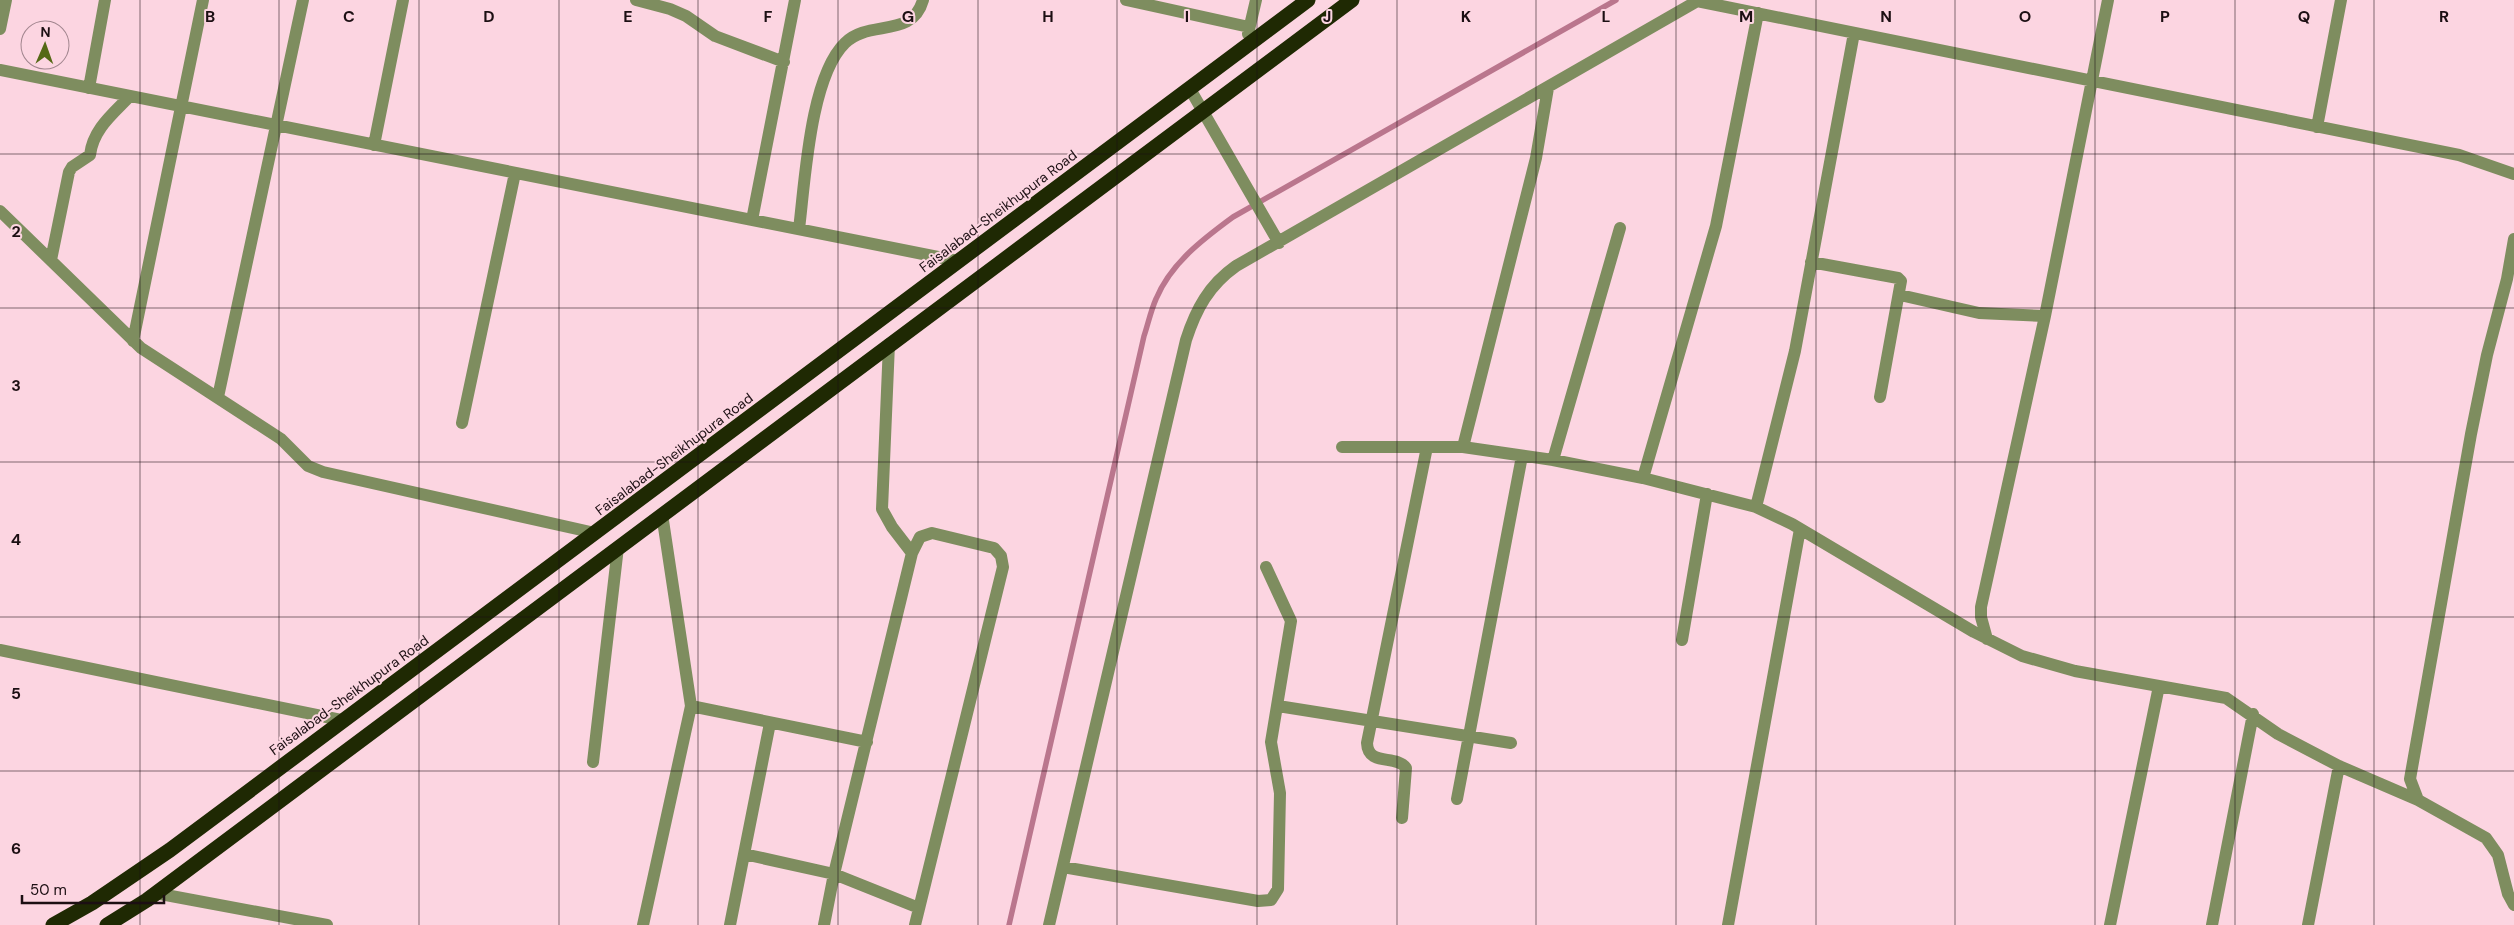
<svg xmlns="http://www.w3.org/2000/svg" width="2514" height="925" font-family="'DM Sans',sans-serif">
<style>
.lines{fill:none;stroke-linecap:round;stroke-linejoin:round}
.stream{stroke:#ba768d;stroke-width:5.5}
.minor{stroke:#7e8d5f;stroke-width:12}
.highway{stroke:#1f2903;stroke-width:15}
.grid{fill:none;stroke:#1c0f13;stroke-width:1;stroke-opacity:0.55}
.labels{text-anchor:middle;stroke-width:4;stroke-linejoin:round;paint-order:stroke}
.street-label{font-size:14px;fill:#1c0f13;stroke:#fcd5e1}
.grid-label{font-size:16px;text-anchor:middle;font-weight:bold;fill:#1c0f13;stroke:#fcd5e1;stroke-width:4;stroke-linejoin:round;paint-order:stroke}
</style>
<rect width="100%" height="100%" fill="#fcd5e1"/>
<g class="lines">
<path class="stream" d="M 1009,925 L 1144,336 C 1148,324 1151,310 1156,299 C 1171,263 1203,239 1233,217 L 1616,0"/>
<path class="minor" d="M 636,0 L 670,9 L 686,16 L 715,36 L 784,62
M 1126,0 L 1249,27
M 1697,1 L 2459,155 L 2514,174
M 0,29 L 6,0
M 1248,34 L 1256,0
M 0,70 L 958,261
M 89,88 L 105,0
M 1190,89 L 1279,243
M 2317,127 L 2341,0
M 374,145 L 403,0
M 0,211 L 141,348 L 281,439 L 308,466 L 323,472 L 595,533
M 752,220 L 795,0
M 799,229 C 805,181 810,77 845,43 C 869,19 912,39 923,0
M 51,260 L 69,172 L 72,167 L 90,155 C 93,129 113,114 130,96
M 1811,262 L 1898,278 L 1901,281 L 1880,397
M 1900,295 L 1979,313 L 2045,316
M 133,341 L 203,0
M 889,344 L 882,509 L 892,527 L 912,553
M 218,397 L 303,0
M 462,423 L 515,173
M 1342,447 L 1463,447 L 1553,460 L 1643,478 L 1756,507 L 1792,524 L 1974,632 L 2022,656 L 2075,671 L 2226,698 L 2278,734 L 2339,766 L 2418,800 L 2486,838 L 2498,855 L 2508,894 L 2514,905
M 1463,447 L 1536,158 L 1548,88
M 1553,460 L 1620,228
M 1643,478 L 1716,226 L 1758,13
M 1756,507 L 1795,351 L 1854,33
M 1987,639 L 1981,617 L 1981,607 L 2045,316 L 2108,0
M 1682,640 L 1707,494
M 0,650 L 341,720
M 691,706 L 867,742
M 1278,706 L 1511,743
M 593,762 L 618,547
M 1457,799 L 1522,456
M 2418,800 L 2410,779 L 2471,434 L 2487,355 L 2507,279 L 2514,239
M 1402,818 L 1406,768 C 1396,754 1368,767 1367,743 L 1427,447
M 744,854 L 834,874 L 919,908
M 1063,867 L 1258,901 L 1271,900 L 1278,889 L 1280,793 L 1271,742 L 1291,621 L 1266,567
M 155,893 L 327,925
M 643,925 L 691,706 L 662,514
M 730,925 L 770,723
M 824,925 L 834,874 L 912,553 L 920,537 L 932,533 L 994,548 L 1001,556 L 1003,567 L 915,925
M 1049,925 L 1186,340 C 1196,309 1209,285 1236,266 L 1699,0
M 1728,925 L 1800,529
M 2110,925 L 2159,686
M 2212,925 L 2253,714
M 2308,925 L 2339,766"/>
<path class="highway" d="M 53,925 L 92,903 L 170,850 L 1308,0
M 107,925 L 147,900 L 1352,0"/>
</g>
<path class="grid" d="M 140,0 L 140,925M 279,0 L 279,925M 419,0 L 419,925M 559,0 L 559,925M 698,0 L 698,925M 838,0 L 838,925M 978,0 L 978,925M 1117,0 L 1117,925M 1257,0 L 1257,925M 1397,0 L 1397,925M 1536,0 L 1536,925M 1676,0 L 1676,925M 1816,0 L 1816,925M 1955,0 L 1955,925M 2095,0 L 2095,925M 2235,0 L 2235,925M 2374,0 L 2374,925M 0,154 L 2514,154M 0,308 L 2514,308M 0,462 L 2514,462M 0,617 L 2514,617M 0,771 L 2514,771"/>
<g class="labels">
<g class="street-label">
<text transform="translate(998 211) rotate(-37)" y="5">Faisalabad-Sheikhupura Road</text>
<text transform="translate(674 454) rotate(-37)" y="5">Faisalabad-Sheikhupura Road</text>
<text transform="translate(349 695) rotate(-36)" y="5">Faisalabad-Sheikhupura Road</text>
</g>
</g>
<g class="grid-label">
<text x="210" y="22">B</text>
<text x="349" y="22">C</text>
<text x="489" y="22">D</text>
<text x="628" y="22">E</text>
<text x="768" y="22">F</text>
<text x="908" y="22">G</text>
<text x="1048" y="22">H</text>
<text x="1187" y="22">I</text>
<text x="1327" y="22">J</text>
<text x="1466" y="22">K</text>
<text x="1606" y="22">L</text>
<text x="1746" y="22">M</text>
<text x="1886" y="22">N</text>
<text x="2025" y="22">O</text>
<text x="2165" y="22">P</text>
<text x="2304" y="22">Q</text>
<text x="2444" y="22">R</text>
<text x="16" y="237">2</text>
<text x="16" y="391">3</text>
<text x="16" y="545">4</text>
<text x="16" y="699">5</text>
<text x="16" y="854">6</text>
</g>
<g transform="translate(45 45) rotate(2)"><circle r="24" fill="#fcd5e1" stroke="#a2868f"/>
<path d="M0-4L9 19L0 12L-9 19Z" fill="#556916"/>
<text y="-8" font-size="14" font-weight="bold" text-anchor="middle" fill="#1c0f13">N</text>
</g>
<path d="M22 895v8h142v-8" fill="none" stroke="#1c0f13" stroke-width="2.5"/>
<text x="30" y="895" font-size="15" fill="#1c0f13" stroke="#fcd5e1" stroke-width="4" paint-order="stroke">50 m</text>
</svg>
